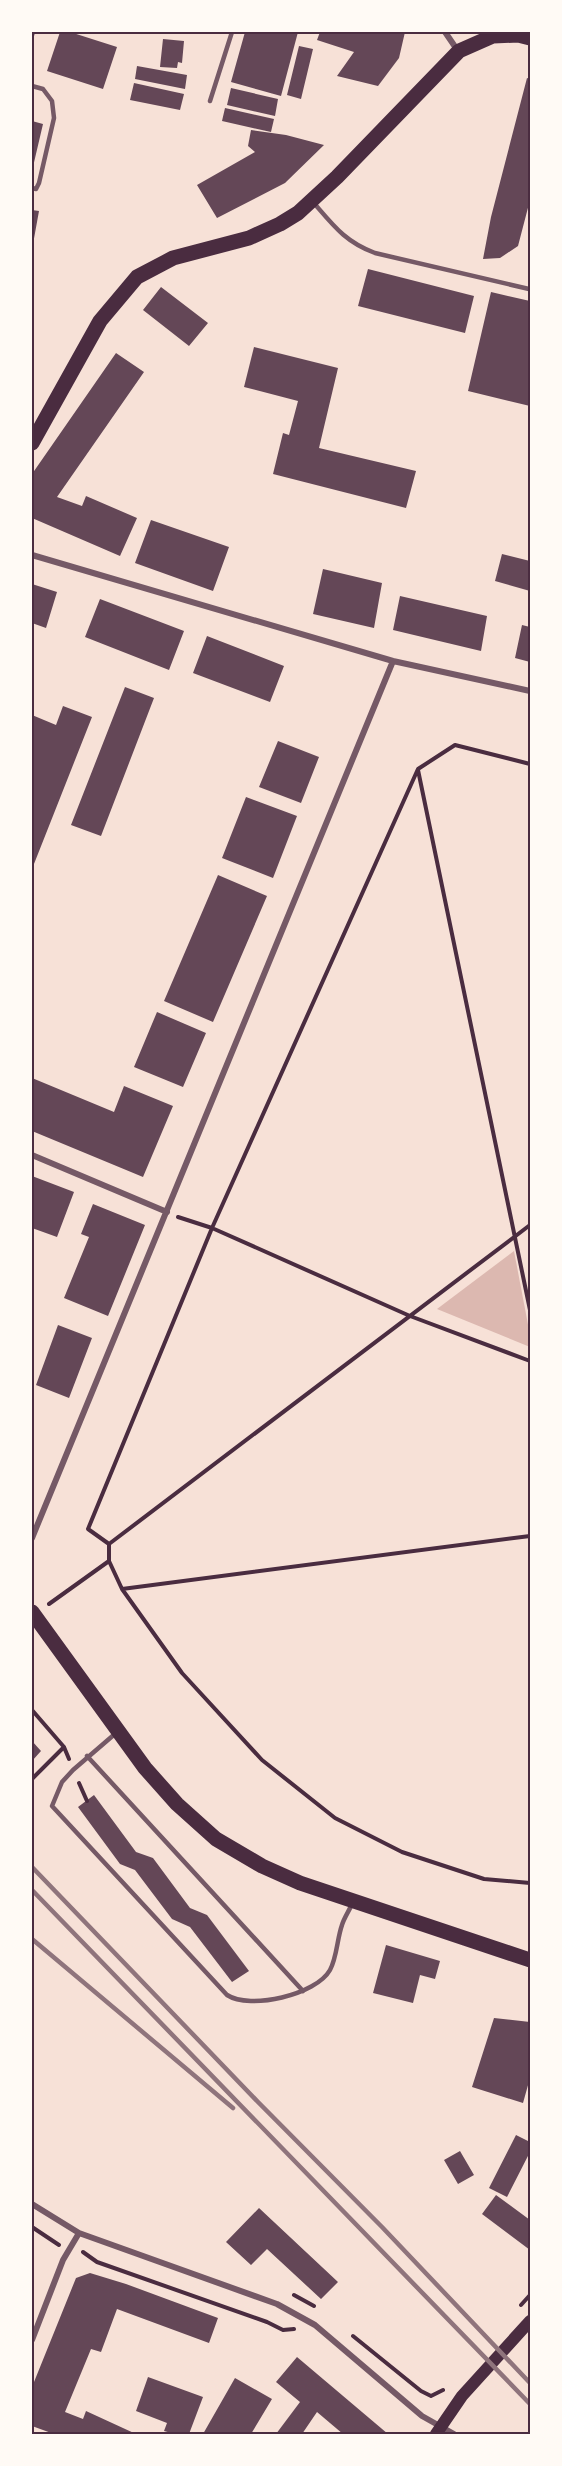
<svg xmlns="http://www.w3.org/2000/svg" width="562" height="2466" font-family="Ubuntu,sans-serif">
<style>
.water{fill:#dcb8b0}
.building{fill:#644757}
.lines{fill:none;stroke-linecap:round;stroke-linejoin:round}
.path{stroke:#4a2c40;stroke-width:4}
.service{stroke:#755966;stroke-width:4.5}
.minor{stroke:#755966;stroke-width:6}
.secondary{stroke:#4a2c40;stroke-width:12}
.primary{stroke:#4a2c40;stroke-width:15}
.rail{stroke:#8f747c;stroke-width:4.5}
.neatline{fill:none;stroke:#4a2c40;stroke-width:2}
</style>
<rect width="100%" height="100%" fill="#f7e1d7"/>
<path class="water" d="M 514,1251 L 530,1335 L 530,1347 L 437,1309 Z"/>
<path class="building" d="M 60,32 L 70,32 L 117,47 L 103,89 L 47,71 Z
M 245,32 L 298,32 L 281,96 L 231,82 Z
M 320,32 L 405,32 L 399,58 L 378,86 L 337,76 L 354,52 L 317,40 Z
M 163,39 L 184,41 L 182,63 L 178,62 L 177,68 L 160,67 Z
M 299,46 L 313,49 L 301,99 L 287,95 Z
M 137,66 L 187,75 L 185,89 L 135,79 Z
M 527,78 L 530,79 L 530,200 L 518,246 L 500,258 L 483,259 L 491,217 Z
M 134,83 L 184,94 L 180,110 L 130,100 Z
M 231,88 L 278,99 L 275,116 L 227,105 Z
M 225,108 L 274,119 L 271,132 L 222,121 Z
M 32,121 L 43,124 L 32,171 Z
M 251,130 L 286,135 L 324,145 L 285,183 L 217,218 L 197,185 L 255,152 L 248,146 Z
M 32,210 L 39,211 L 33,244 L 32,244 Z
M 368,269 L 474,296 L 465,333 L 358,306 Z
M 161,287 L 208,323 L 189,346 L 143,310 Z
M 491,292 L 530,301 L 530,406 L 468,391 Z
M 254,347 L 338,368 L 319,448 L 416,471 L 406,508 L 273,474 L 283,433 L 289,435 L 298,401 L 244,387 Z
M 116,353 L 144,372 L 57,497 L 82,506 L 86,496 L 137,518 L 120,556 L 32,518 L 32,474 Z
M 151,520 L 229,547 L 213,591 L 135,563 Z
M 502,554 L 530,561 L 530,591 L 495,581 Z
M 323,569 L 382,583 L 374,628 L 313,614 Z
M 32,584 L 57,592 L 46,628 L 32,623 Z
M 400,596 L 487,616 L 481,651 L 393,630 Z
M 100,599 L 184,631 L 169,670 L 85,637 Z
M 522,625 L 530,627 L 530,662 L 515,658 Z
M 207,636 L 284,666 L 270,702 L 193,673 Z
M 125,687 L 154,698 L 101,836 L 71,825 Z
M 63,706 L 92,717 L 32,869 L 32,715 L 56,725 Z
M 278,741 L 319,757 L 301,803 L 259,787 Z
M 246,797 L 297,816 L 273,878 L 222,858 Z
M 218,875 L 267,896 L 213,1022 L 164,1001 Z
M 157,1012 L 206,1033 L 183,1087 L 134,1067 Z
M 32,1078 L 114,1112 L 124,1086 L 173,1106 L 143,1177 L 32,1131 Z
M 32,1176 L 74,1192 L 57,1237 L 32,1228 Z
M 93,1204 L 145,1225 L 108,1316 L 64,1298 L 89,1237 L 81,1234 Z
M 58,1325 L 92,1338 L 69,1398 L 36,1385 Z
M 32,1741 L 41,1751 L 32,1761 Z
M 94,1795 L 136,1852 L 153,1858 L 190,1908 L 207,1915 L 249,1971 L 232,1982 L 190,1927 L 172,1919 L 135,1870 L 120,1864 L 78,1807 Z
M 386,1945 L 440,1961 L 435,1979 L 420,1975 L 413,2003 L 373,1993 Z
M 494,2018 L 530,2022 L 530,2078 L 523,2103 L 472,2087 Z
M 516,2135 L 530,2142 L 530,2152 L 507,2197 L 489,2188 Z
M 460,2151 L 474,2175 L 458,2184 L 444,2160 Z
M 496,2195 L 530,2220 L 530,2250 L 482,2214 Z
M 259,2208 L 338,2282 L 321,2299 L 267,2249 L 251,2265 L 226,2242 Z
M 90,2273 L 126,2284 L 218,2318 L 209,2343 L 117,2309 L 101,2352 L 91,2349 L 65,2412 L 83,2419 L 86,2411 L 136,2434 L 54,2434 L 32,2426 L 32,2387 L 76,2278 Z
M 297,2357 L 388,2434 L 343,2434 L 317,2412 L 302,2434 L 276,2434 L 300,2402 L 276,2382 Z
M 148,2377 L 203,2397 L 189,2434 L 175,2434 L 164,2431 L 167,2423 L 136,2411 Z
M 235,2378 L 272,2399 L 251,2434 L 203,2434 Z"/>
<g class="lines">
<path class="path" d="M 530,764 L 455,745 L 418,769 L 212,1228 L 88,1529 L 109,1544 L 109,1561 L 122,1589 L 182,1673 L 262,1760 L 335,1818 L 402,1852 L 484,1879 L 530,1883
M 418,770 L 530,1310
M 178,1217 L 212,1228 L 410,1316 L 530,1361
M 109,1544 L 530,1225
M 122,1589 L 530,1536
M 49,1604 L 109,1561
M 32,1710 L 64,1747 L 69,1759
M 32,1779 L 64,1747
M 79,1783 L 87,1801
M 32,2227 L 59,2245
M 83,2252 L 97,2262 L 267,2322 L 283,2330 L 294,2329
M 294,2295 L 314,2306
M 521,2305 L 530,2295
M 353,2336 L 421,2391 L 431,2396 L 443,2390"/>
<path class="service" d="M 32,35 L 33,32
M 32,86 L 43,89 L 52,101 L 54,118 L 39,183 L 36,189 L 32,188
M 210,101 L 232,32
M 313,202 C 333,225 345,242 375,253 L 529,289
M 116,1733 L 73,1770 L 62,1782 L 52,1806 L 227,1995 C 250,2010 316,1995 330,1970 C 337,1957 337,1939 342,1925 C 344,1918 349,1911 352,1904
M 87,1756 L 303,1991"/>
<path class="minor" d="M 445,32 L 458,51
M 32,555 L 393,661 L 530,691
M 32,1155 L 167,1212
M 32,1538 L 393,661
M 32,2204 L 79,2233 L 277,2304 L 315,2325 L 422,2416 L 454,2434
M 32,2340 L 63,2260 L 79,2233"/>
<path class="secondary" d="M 436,2434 L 462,2396 L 530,2321"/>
<path class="primary" d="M 32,443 L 100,321 L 137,277 L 173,258 L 249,238 L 280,224 L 298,213 L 337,177 L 459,51 L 493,36 L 518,35 L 530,38
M 32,1612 L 145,1768 L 177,1804 L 216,1839 L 262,1866 L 300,1883 L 530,1960"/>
<path class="rail" d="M 32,1867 L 258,2102 L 382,2227 L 530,2383
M 32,1890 L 530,2404
M 32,1939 L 233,2108"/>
</g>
<rect width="562" height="2466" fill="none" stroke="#fffaf5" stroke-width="66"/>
<rect x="33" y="33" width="496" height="2400" class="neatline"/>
</svg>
